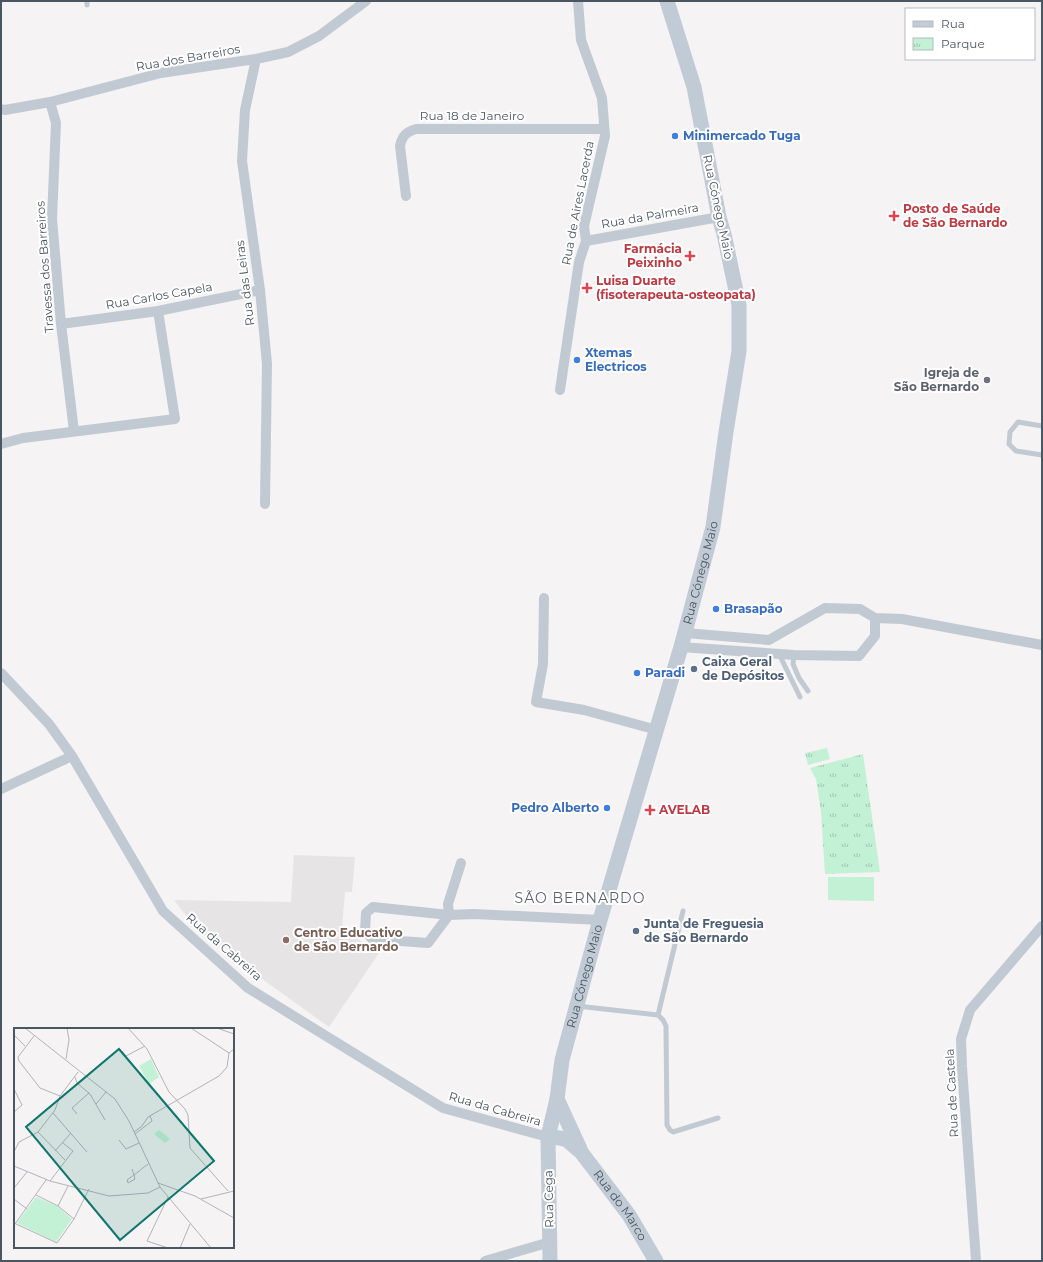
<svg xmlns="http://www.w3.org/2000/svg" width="1043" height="1262" font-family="Montserrat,sans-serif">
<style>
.education{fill:#e6e4e5}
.grass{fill:#c3f1d5}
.park{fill:url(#park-tufts)}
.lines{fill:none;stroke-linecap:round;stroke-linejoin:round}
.service{stroke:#c1cad2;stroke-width:5}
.minor{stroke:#c1cad2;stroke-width:10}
.secondary{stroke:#c1cbd6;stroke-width:15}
.shop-dot{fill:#3f7fe0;stroke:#fff;stroke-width:1.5}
.health-dot{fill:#e0444e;stroke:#fff;stroke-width:1.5}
.worship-dot{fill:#6b7280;stroke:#fff;stroke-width:1.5}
.service-dot{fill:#5c6f8a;stroke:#fff;stroke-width:1.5}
.education-dot{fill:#8d6e63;stroke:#fff;stroke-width:1.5}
.labels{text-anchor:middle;stroke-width:4;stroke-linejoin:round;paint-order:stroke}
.street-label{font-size:12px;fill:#4a5661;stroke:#fff}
.shop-label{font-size:12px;font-weight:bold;fill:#366cbe;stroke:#fff;text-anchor:start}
.health-label{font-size:12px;font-weight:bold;fill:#be3a42;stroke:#fff;text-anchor:start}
.worship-label{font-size:12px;font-weight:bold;fill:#5b616d;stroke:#fff;text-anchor:end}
.service-label{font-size:12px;font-weight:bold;fill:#4e5e75;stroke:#fff;text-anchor:start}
.education-label{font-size:12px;font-weight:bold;fill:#785e54;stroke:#fff;text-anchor:start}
.quarter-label{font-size:14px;letter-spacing:1px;fill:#5f6368;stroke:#fff}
.inset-road{fill:none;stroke:#b1b4b9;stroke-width:1}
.view{fill:#0f766e;fill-opacity:0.15;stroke:#0f766e;stroke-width:2}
.inset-edge{fill:none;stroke:#4a5661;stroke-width:2}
</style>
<defs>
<pattern id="park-tufts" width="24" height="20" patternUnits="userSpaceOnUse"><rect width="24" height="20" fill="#c3f1d5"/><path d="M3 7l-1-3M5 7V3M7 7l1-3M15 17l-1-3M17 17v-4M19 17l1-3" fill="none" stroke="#a0c6b0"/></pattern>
</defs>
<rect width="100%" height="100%" fill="#f5f3f3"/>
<path class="education" d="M 294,855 L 355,857 L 352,892 L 345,892 L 342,928 L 379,953 L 329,1027 L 241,964 L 244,960 L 226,946 L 223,949 L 204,935 L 188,918 L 174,900 L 291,902 Z"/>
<path class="grass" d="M 828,877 L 874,877 L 874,901 L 828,900 Z"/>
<path class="park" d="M 827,748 L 830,759 L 808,765 L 805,753 Z
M 863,754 L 880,872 L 825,874 L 821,812 L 816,779 L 810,768 Z"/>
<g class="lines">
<path class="service" d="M 87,5 L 87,1
M 1042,426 L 1018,422 L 1010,432 L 1009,444 L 1016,451 L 1042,455
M 779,654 L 800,697
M 794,655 L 793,664 L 799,678 L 808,691
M 577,1006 L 658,1015 L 683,911
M 658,1015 L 663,1020 L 666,1026 L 667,1125 L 670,1130 L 673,1132 L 718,1118"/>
<path class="minor" d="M 256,59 L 245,110 L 242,161 L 260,290 L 267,364 L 265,504
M 50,102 L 56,123 L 52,219 L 61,324 L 74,431
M 1,109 L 5,110 L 50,102 L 161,73 L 256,59 L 288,52 L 319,36 L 366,1
M 406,196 L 400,146 C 402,136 406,132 416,129 L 604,129
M 586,241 L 719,217
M 61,324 L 158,311 L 260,290
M 560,390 L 579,262 L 586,241 L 584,226 L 605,136 L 602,98 L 581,40 L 578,1
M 1,444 L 23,438 L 175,419 L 158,311
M 544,598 L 543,664 L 536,702 L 584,710 L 657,730
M 685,633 L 769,640 L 825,608 L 860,609 L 875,618 L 902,619 L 1042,645
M 681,647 L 794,655 L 859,656 L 875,636 L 875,618
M 1,673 L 49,724 L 72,756 L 163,911 L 248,988 L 443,1108 L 548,1137
M 1,789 L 72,756
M 461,863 L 448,904 L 449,915 L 428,943 L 372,939 L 365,931 L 366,913 L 373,907 L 449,915 L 474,914 L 600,920
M 485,1261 L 550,1242
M 976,1261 L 962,1067 L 961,1039 L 970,1010 L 1042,926"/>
<g class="secondary">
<path d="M 557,1099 L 580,1149"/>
<path id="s1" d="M 548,1137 L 560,1138 L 567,1140 L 581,1152 L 629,1215 L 656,1261"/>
<path id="s2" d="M 550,1261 L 548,1137 L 557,1099 L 562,1060 L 600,920 L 681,647 L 713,527 L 726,432 L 739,351 L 739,305 L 724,234 L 719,217 L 694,87 L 667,1"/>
</g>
</g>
<g class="shop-dot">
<circle cx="675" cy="136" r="4"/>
<circle cx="577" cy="360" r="4"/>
<circle cx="716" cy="609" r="4"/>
<circle cx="637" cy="673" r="4"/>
<circle cx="607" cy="808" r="4"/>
</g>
<g class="health-dot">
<path d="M892 210h4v4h4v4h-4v4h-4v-4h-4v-4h4z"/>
<path d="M688 250h4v4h4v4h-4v4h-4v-4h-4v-4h4z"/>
<path d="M585 282h4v4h4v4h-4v4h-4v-4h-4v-4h4z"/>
<path d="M648 804h4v4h4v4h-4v4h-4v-4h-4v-4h4z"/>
</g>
<circle class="worship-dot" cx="987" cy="380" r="4"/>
<g class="service-dot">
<circle cx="694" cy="669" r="4"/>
<circle cx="636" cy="931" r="4"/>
</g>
<circle class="education-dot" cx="286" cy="940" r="4"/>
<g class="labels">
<g class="street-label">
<text transform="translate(188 58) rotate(-10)" y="4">Rua dos Barreiros</text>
<text x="472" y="120">Rua 18 de Janeiro</text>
<text transform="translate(578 203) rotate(-79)" y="4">Rua de Aires Lacerda</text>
<text transform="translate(718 207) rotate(78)" y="4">Rua Cónego Maio</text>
<text transform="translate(650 216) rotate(-10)" y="4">Rua da Palmeira</text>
<text transform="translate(45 267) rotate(-94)" y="4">Travessa dos Barreiros</text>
<text transform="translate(245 283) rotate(-97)" y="4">Rua das Leiras</text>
<text transform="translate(159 296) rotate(-10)" y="4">Rua Carlos Capela</text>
<text dy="4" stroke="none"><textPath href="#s2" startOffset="709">Rua Cónego Maio</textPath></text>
<text transform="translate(224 947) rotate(41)" y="4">Rua da Cabreira</text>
<text dy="4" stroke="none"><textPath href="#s2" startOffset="289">Rua Cónego Maio</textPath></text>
<text transform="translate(952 1093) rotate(-93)" y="4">Rua de Castela</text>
<text transform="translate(495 1109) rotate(16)" y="4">Rua da Cabreira</text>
<text transform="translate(549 1199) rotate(-91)" y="4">Rua Cega</text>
<text dy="4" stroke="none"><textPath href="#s1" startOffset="104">Rua do Marco</textPath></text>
</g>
<g class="shop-label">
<text x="683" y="140">Minimercado Tuga</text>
<text x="585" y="357">Xtemas<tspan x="585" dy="14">Electricos</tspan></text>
<text x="724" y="613">Brasapão</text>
<text x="645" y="677">Paradi</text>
<text x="599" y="812" text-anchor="end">Pedro Alberto</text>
</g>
<g class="health-label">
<text x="903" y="213">Posto de Saúde<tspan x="903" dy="14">de São Bernardo</tspan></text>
<text x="682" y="253" text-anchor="end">Farmácia<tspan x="682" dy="14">Peixinho</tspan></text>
<text x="596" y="285">Luisa Duarte<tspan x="596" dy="14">(fisoterapeuta-osteopata)</tspan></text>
<text x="659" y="814">AVELAB</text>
</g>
<g class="worship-label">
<text x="979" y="377">Igreja de<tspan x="979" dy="14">São Bernardo</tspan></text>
</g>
<g class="service-label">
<text x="702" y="666">Caixa Geral<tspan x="702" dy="14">de Depósitos</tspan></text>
<text x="644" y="928">Junta de Freguesia<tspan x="644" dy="14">de São Bernardo</tspan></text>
</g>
<g class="education-label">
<text x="294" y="937">Centro Educativo<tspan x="294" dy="14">de São Bernardo</tspan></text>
</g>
<g class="quarter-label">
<text x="580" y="903">SÃO BERNARDO</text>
</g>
</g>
<g transform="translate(14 1028)">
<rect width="220" height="220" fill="#f5f3f3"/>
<path d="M 22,169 L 43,178 L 58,191 L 42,214 L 3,195 Z" fill="#c3f1d5"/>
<path d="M 137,31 L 145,49 L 135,56 L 125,38 Z" fill="#c3f1d5"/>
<path d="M 145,102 L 156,111 L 151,115 L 140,106 Z" fill="#c3f1d5"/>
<path class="inset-road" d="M 11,0 L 101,71 L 115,93 L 146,159 L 197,220M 114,0 L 133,21 L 155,64 L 171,81 L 174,87 L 176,120 L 214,163M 177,0 L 215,25M 203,0 L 220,6M 0,7 L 11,18M 20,8 L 4,29 L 5,33 L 26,60 L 46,68M 108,23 L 112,28 L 131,18M 52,31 L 55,12 L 53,0M 61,49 L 63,55 L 76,66 L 91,92M 0,61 L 8,77 L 0,84M 82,76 L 92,64M 39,85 L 73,124M 63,86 L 58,80 L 75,65M 24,104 L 51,132M 120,104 L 128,98 L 134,89 L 205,48 L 213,39 L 215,25 L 220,21M 121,106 L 138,93 L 136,88M 105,112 L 112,121 L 125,115M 41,123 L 57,105M 0,124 L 5,114 L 24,104 L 41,82 L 46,68 L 64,44M 0,138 L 36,153 L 95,168 L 134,165 L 146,159M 118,141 L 120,147 L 121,151 L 114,155 L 113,152 L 120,147 L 134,136M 36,153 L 59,123 L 49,115M 144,155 L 181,168 L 220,190M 0,160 L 13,144M 22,167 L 44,178 L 60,191M 0,171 L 13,181M 187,171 L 220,163M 44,178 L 54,158M 0,195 L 43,215 L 60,191 L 75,161M 1,196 L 32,152M 154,220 L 133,213 L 154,169M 166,220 L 176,196"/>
<path class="view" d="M 105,21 L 200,133 L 106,212 L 12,99 Z"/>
<rect width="220" height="220" class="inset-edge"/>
</g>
<rect width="1043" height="1262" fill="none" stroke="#4a5661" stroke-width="4"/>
<rect x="905" y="8" width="130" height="52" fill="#ffffff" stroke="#b7bbc0"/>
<rect x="913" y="21" width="20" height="6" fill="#c1cbd6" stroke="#b7bbc0"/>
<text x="941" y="28" font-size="12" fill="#4a5661">Rua</text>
<rect x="913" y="38" width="20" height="12" fill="url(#park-tufts)" stroke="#b7bbc0"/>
<text x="941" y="48" font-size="12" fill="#4a5661">Parque</text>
</svg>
